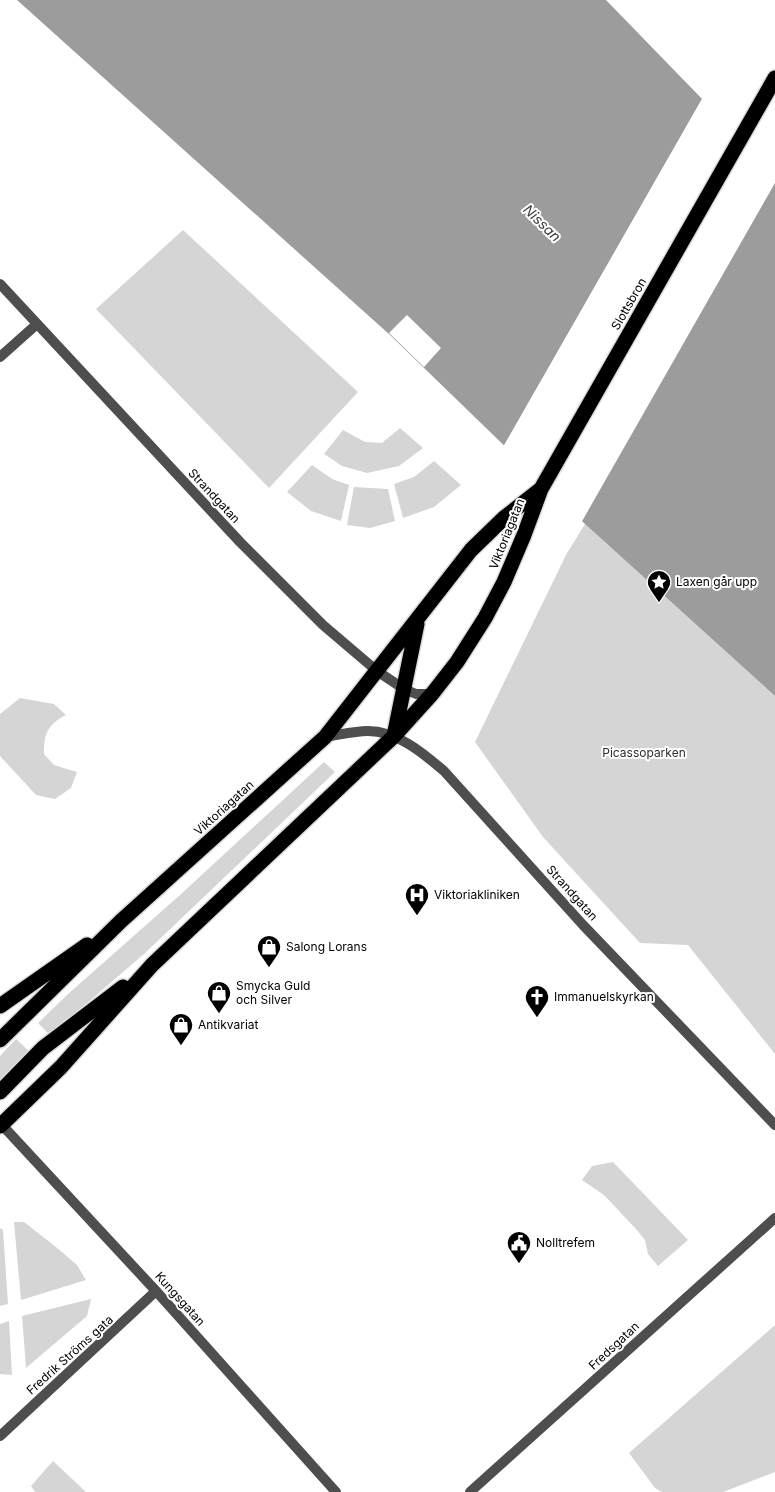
<svg xmlns="http://www.w3.org/2000/svg" width="775" height="1492" font-family="Inter,sans-serif">
<style>
.green{fill:#d5d5d5}
.water{fill:#9c9c9c}
.pier{fill:#fff}
.lines{fill:none;stroke-linecap:round;stroke-linejoin:round}
.highway-casing{stroke:#dbdbdb;stroke-width:18}
.street{stroke:#4e4e4e;stroke-width:10}
.highway{stroke:#000;stroke-width:15}
.labels{text-anchor:middle;stroke-width:4;stroke-linejoin:round;paint-order:stroke}
.street-label{font-size:12px;fill:#000;stroke:#fff}
.poi-label{font-size:12px;fill:#000;stroke:#fff;text-anchor:start}
.park-label{font-size:12px;fill:#2c2c2c;stroke:#fff}
.water-label{font-size:14px;font-style:italic;fill:#3d3d3d;stroke:#fff}
</style>
<rect width="100%" height="100%" fill="#fff"/>
<path class="green" d="M 183,230 L 358,392 L 269,488 L 96,309 Z
M 400,428 L 423,448 L 399,466 L 367,473 L 342,466 L 324,454 L 343,430 L 365,442 L 382,443 Z
M 434,461 L 461,485 L 434,507 L 403,518 L 394,484 L 414,477 Z
M 312,465 L 332,479 L 349,485 L 341,521 L 311,511 L 287,492 Z
M 354,487 L 388,489 L 395,521 L 370,528 L 347,525 Z
M 585,524 L 775,696 L 775,1054 L 688,945 L 640,943 L 543,837 L 475,742 L 566,555 Z
M 20,698 L 54,704 L 66,715 C 47,725 44,734 44,754 L 54,765 L 77,772 L 71,788 L 55,799 L 36,795 L 0,756 L 0,714 Z
M 324,762 L 335,772 L 144,954 L 50,1035 L 38,1023 L 68,994 L 180,895 Z
M 16,1039 L 30,1052 L 0,1082 L 0,1056 Z
M 613,1162 L 688,1240 L 658,1266 L 648,1254 L 645,1240 L 636,1229 L 604,1195 L 582,1180 L 592,1166 Z
M 14,1222 L 24,1222 L 56,1247 L 77,1265 L 86,1280 L 21,1300 Z
M 0,1228 L 3,1230 L 8,1304 L 0,1306 Z
M 91,1299 L 87,1316 L 26,1368 L 22,1316 Z
M 9,1321 L 12,1375 L 0,1374 L 0,1324 Z
M 775,1325 L 775,1472 L 723,1492 L 662,1492 L 655,1488 L 629,1453 Z
M 53,1461 L 86,1492 L 35,1492 L 31,1486 Z"/>
<path class="water" d="M 17,0 L 606,0 L 775,174 L 775,696 L 585,524 L 390,335 Z"/>
<path class="pier" d="M 703,97 L 775,170 L 775,183 L 581,523 L 503,447 Z
M 407,315 L 441,348 L 424,367 L 389,333 Z"/>
<g class="lines">
<g class="highway-casing">
<path id="highway" d="M 394,736 L 417,624
M 0,1006 L 87,945
M 0,1040 L 121,921 L 325,737 L 471,550 L 504,518 L 541,489
M 0,1092 L 43,1048 L 123,987
M 0,1126 L 61,1067 L 152,965 L 394,736 L 432,694 L 457,662 L 485,618 L 504,582 L 524,535 L 541,489 L 775,78"/>
</g>
<path class="street" d="M 0,284 L 240,542 L 323,625 L 377,671 L 404,689 L 416,694 L 432,694
M 0,357 L 37,324
M 325,737 C 339,735 354,731 368,731 C 397,731 423,753 444,771 L 583,925 L 775,1125
M 2,1125 L 156,1291 L 336,1492
M 0,1436 L 156,1291
M 470,1492 L 775,1218"/>
<use href="#highway" class="highway"/>
</g>
<defs>
<g id="sight-pin" transform="scale(1.25)"><path d="M0 17L-7.5 6A9.5 9.5 0 1 1 7.5 6Z" fill="#000" stroke="#fff"/><path d="M0-6L1.8-2.2L6-1.7L2.9 1.2L3.7 5.4L0 3.3L-3.7 5.4L-2.9 1.2L-6-1.7L-1.8-2.2Z" fill="#fff"/></g>
<g id="hospital-pin" transform="scale(1.25)"><path d="M0 17L-7.5 6A9.5 9.5 0 1 1 7.5 6Z" fill="#000" stroke="#fff"/><path d="M-5-5h3v3.5h4V-5h3V5h-3V1.5h-4V5h-3Z" fill="#fff"/></g>
<g id="shop-pin" transform="scale(1.25)"><path d="M0 17L-7.5 6A9.5 9.5 0 1 1 7.5 6Z" fill="#000" stroke="#fff"/><path d="M-5-2.5h2.3a2.7 3.5 0 0 1 5.4 0H5L5.5 6h-11ZM-1.5-2.5h3a1.5 2.3 0 0 0-3 0Z" fill="#fff"/></g>
<g id="church-pin" transform="scale(1.25)"><path d="M0 17L-7.5 6A9.5 9.5 0 1 1 7.5 6Z" fill="#000" stroke="#fff"/><path d="M-1.2-6h2.4v3.5h3.3v2.4h-3.3V6h-2.4V-.1h-3.3v-2.4h3.3Z" fill="#fff"/></g>
<g id="civic-pin" transform="scale(1.25)"><path d="M0 17L-7.5 6A9.5 9.5 0 1 1 7.5 6Z" fill="#000" stroke="#fff"/><path d="M-.6-6.5H3V-4.5H.6V-3L4-1V1h2V6H-6V1h2V-1L-.6-3ZM-1.2 2.5V6h2.4V2.5Z" fill="#fff"/></g>
</defs>
<g fill-rule="evenodd">
<use href="#sight-pin" x="659" y="582"/>
<use href="#hospital-pin" x="417" y="895"/>
<use href="#shop-pin" x="269" y="947"/>
<use href="#shop-pin" x="219" y="993"/>
<use href="#church-pin" x="537" y="997"/>
<use href="#shop-pin" x="181" y="1025"/>
<use href="#civic-pin" x="519" y="1243"/>
</g>
<g class="labels">
<g class="street-label">
<text transform="translate(629 304) rotate(-60)" y="4">Slottsbron</text>
<text transform="translate(214 496) rotate(47)" y="4">Strandgatan</text>
<text transform="translate(507 534) rotate(-68)" y="4">Viktoriagatan</text>
<text transform="translate(224 808) rotate(-42)" y="4">Viktoriagatan</text>
<text transform="translate(572 893) rotate(48)" y="4">Strandgatan</text>
<text transform="translate(180 1299) rotate(48)" y="4">Kungsgatan</text>
<text transform="translate(614 1346) rotate(-43)" y="4">Fredsgatan</text>
<text transform="translate(70 1355) rotate(-42)" y="4">Fredrik Ströms gata</text>
</g>
<g class="poi-label">
<text x="676" y="586">Laxen går upp</text>
<text x="434" y="899">Viktoriakliniken</text>
<text x="286" y="951">Salong Lorans</text>
<text x="236" y="990">Smycka Guld<tspan x="236" dy="14">och Silver</tspan></text>
<text x="554" y="1001">Immanuelskyrkan</text>
<text x="198" y="1029">Antikvariat</text>
<text x="536" y="1247">Nolltrefem</text>
</g>
<g class="park-label">
<text x="644" y="757">Picassoparken</text>
</g>
<g class="water-label">
<text transform="translate(542 223) rotate(44)" y="5">Nissan</text>
</g>
</g>
</svg>
